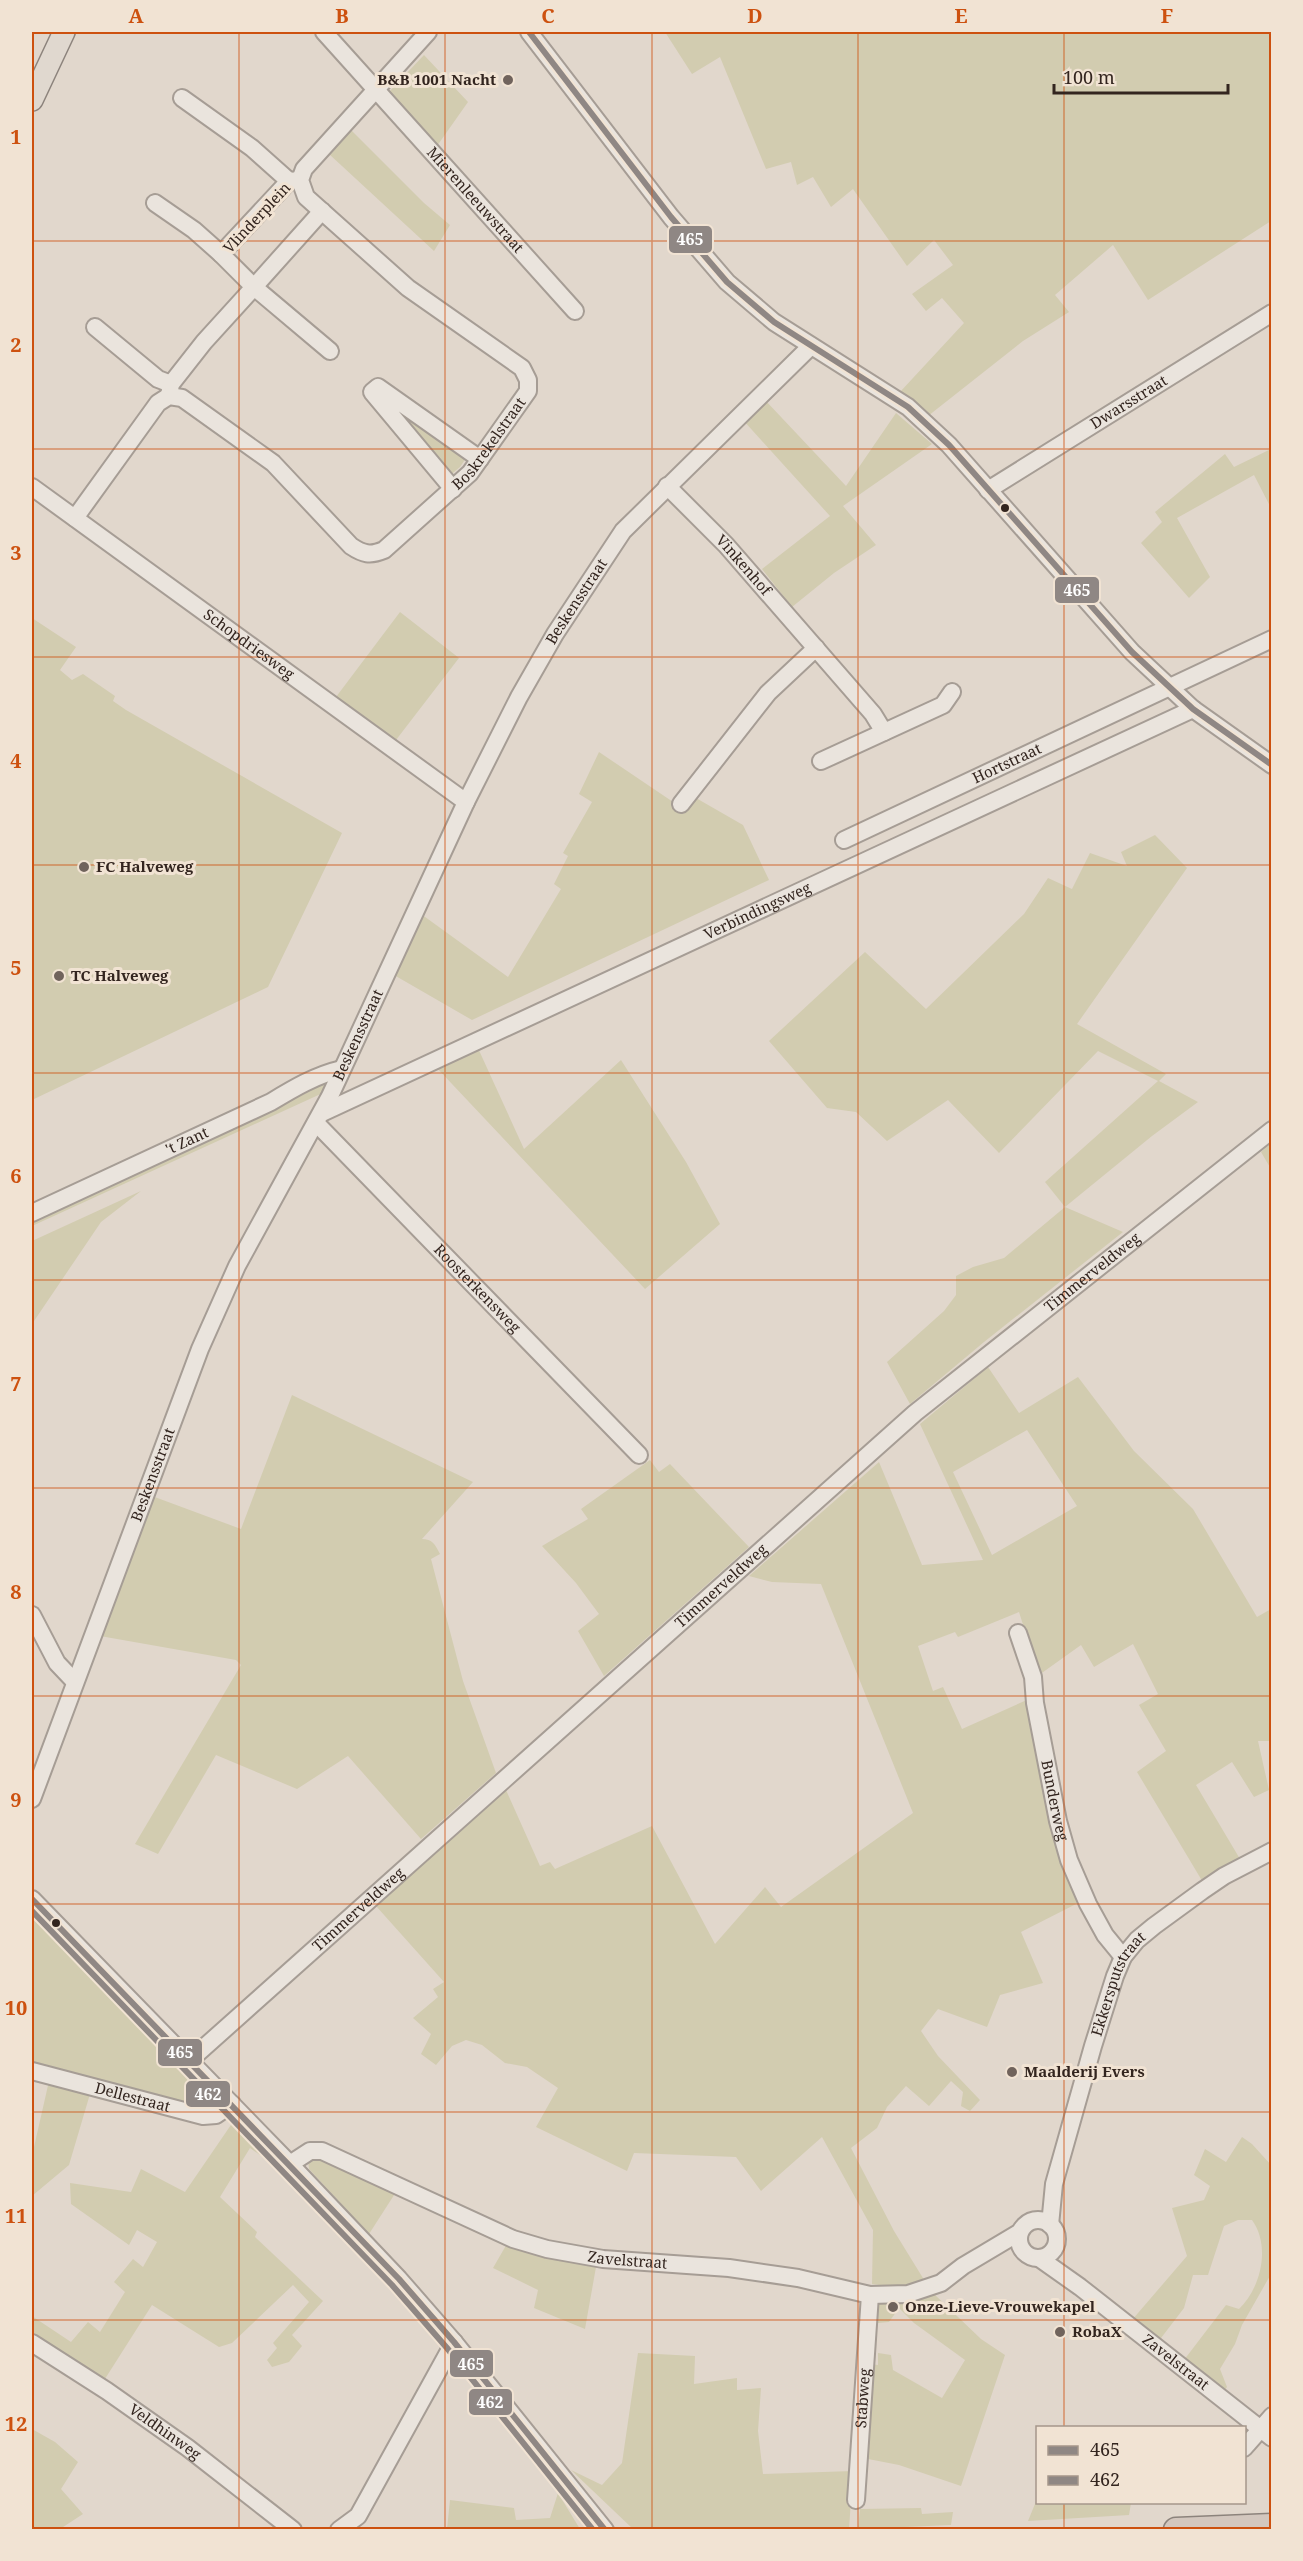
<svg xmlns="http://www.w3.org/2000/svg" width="1303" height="2561" font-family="'Noto Serif',serif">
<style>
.green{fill:#d2ccb0;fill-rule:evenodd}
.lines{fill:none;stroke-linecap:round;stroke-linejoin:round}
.minor-casing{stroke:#a69d95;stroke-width:20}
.major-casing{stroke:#8c837c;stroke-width:24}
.highway-casing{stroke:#8c837c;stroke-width:27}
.minor{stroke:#eae4dd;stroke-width:16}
.major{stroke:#e0d8cf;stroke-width:21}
.highway{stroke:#d3c7be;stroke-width:24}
.bus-1-casing{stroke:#f1e3d3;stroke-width:10}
.bus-2-casing{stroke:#f1e3d3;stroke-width:10}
.bus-1{stroke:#8f8784;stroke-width:6}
.bus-2{stroke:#8f8784;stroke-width:6}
.grid{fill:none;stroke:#cd510f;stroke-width:1.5;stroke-opacity:0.55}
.poi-dot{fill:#70635c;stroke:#f1e3d3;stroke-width:2}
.bus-dot{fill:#33251f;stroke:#f1e3d3;stroke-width:2}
.labels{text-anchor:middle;stroke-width:6;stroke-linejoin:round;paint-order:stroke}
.poi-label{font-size:15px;font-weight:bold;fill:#33251f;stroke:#f1e3d3;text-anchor:start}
.street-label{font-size:15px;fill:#33251f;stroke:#f1e3d3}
.line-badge{stroke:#f1e3d3;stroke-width:2}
.badge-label{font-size:16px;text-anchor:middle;font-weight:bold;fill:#fff}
.neatline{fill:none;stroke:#cd510f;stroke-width:2}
.grid-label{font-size:20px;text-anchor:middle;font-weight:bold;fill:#cd510f}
</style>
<rect width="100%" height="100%" fill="#e1d7cc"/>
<path class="green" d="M 665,32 L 1271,32 L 1271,221 L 1148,300 L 1113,245 L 1055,295 L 1069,312 L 1023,341 L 928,416 L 900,392 L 964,323 L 942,298 L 926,311 L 912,294 L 953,265 L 934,240 L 907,266 L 853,189 L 831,207 L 813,177 L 797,185 L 791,162 L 766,169 L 720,57 L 692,74 Z
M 424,55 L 468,102 L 437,146 L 387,94 Z
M 351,130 L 424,203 L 450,225 L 434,251 L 329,154 Z
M 387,399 L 468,455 L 460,467 L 448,477 Z
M 765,400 L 846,486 L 896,413 L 932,444 L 843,506 L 876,545 L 834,573 L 792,607 L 762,569 L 830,516 L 743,420 Z
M 1271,449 L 1271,508 L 1254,475 L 1177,518 L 1210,577 L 1189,598 L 1141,543 L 1162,522 L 1155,512 L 1225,454 L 1234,467 Z
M 400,612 L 459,658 L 396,740 L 336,697 Z
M 32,618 L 76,647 L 60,670 L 72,680 L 83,674 L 115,696 L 113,701 L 126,710 L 342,833 L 268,987 L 32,1100 Z
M 599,752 L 679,806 L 696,798 L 743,825 L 769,880 L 472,1020 L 394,975 L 421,914 L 508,977 L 561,889 L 554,884 L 568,856 L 563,853 L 592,802 L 579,794 Z
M 1155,835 L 1187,868 L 1077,1024 L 1166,1074 L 1159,1081 L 1198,1102 L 1152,1136 L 1065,1207 L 1123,1232 L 984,1342 L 910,1404 L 887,1362 L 944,1311 L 956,1295 L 956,1276 L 973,1267 L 1004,1258 L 1065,1207 L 1045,1182 L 1158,1081 L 1098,1051 L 999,1153 L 948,1100 L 887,1141 L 856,1112 L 827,1108 L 769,1041 L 865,952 L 926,1009 L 1024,914 L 1048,878 L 1072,889 L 1090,853 L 1127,866 L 1121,852 Z
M 477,1046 L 524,1149 L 621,1060 L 686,1162 L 720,1224 L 645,1289 L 436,1067 Z
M 329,1082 L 325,1092 L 32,1226 L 32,1218 L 311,1083 Z
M 1271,1143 L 1271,1169 L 1261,1152 Z
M 141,1191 L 101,1222 L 32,1324 L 32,1241 Z
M 988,1367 L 1019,1413 L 1078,1377 L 1134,1451 L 1193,1509 L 1257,1617 L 1271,1609 L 1271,1741 L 1258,1741 L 1269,1790 L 1254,1797 L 1232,1762 L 1196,1785 L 1240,1859 L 1204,1884 L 1137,1772 L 1166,1751 L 1139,1705 L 1158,1694 L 1133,1644 L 1094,1667 L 1081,1645 L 1039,1675 L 1019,1612 L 958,1637 L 955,1632 L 918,1646 L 933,1691 L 943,1687 L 962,1729 L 1029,1699 L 1080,1902 L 1021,1932 L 1043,1983 L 1000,1995 L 987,2027 L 938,2009 L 921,2031 L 938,2056 L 980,2100 L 970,2111 L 961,2106 L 963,2092 L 951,2081 L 929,2106 L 906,2086 L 887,2107 L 877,2128 L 851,2148 L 894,2231 L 926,2283 L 901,2288 L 872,2284 L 873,2230 L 822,2137 L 761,2191 L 736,2157 L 634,2153 L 627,2171 L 536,2127 L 558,2088 L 527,2067 L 505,2063 L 482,2045 L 466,2040 L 452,2046 L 436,2065 L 421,2054 L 431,2034 L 413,2018 L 438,1997 L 433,1989 L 444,1982 L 376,1906 L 506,1790 L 540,1866 L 550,1862 L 555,1869 L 652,1826 L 715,1944 L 765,1887 L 781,1907 L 913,1813 L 821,1584 L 772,1582 L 749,1576 L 879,1462 L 922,1565 L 983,1560 L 920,1424 ZM 1027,1430 L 1077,1506 L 992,1555 L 953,1472 Z
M 292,1395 L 473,1482 L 422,1539 C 432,1539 435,1544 440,1554 L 431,1559 L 463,1681 L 496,1773 L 421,1839 L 348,1756 L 297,1789 L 216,1755 L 158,1854 L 135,1844 L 241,1665 L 236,1660 L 100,1636 L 152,1496 L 241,1529 Z
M 650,1460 L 659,1472 L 670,1464 L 749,1547 L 604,1676 L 578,1631 L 599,1614 L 576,1583 L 542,1546 L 588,1519 L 581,1509 Z
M 32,1907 L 216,2099 L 217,2106 L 213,2111 L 32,2066 Z
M 49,2081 L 90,2094 L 69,2165 L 32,2196 L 32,2149 L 34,2147 Z
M 235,2119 L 265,2148 L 260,2155 L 250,2148 L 220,2197 L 257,2232 L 255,2237 L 323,2301 L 292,2335 L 302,2346 L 289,2362 L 272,2367 L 267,2360 L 277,2348 L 273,2343 L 309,2302 L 293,2285 L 232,2343 L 219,2347 L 152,2305 L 103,2382 L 32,2336 L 32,2316 L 71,2342 L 88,2322 L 100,2332 L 125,2292 L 114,2282 L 133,2259 L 143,2267 L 157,2242 L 137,2230 L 129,2245 L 71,2204 L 70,2183 L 131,2192 L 141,2169 L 185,2192 Z
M 1242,2137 L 1252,2144 L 1271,2165 L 1271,2274 L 1242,2325 L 1235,2344 L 1220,2369 L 1227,2387 L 1224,2391 L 1184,2360 L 1226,2305 L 1239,2309 C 1261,2288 1271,2246 1252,2220 L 1238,2220 L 1224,2226 L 1208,2275 L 1193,2275 L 1184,2308 L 1158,2342 L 1132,2320 L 1187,2256 L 1172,2208 L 1204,2200 L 1210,2186 L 1194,2175 L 1205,2149 L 1226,2162 Z
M 319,2155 L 396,2192 L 369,2234 L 309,2169 L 308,2160 Z
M 508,2242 L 545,2255 L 596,2267 L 585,2329 L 534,2308 L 538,2290 L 493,2268 Z
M 933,2293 L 981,2339 L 1005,2355 L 961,2486 L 899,2465 L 863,2458 L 870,2364 L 878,2365 L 878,2353 L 891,2355 L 893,2370 L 942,2398 L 965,2360 L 914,2323 L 899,2308 L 889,2322 L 878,2323 L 873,2320 L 874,2305 L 881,2300 Z
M 638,2353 L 695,2356 L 694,2384 L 737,2378 L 737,2390 L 761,2388 L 758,2431 L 763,2474 L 853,2471 L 849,2529 L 633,2529 L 571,2470 L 602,2485 L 622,2463 Z
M 32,2429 L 55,2442 L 78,2462 L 61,2489 L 83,2514 L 60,2529 L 32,2529 Z
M 558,2493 L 580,2529 L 447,2529 L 450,2500 L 514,2508 L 516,2520 L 550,2518 Z
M 1037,2499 L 1038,2502 L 1131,2503 L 1129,2515 L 1028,2521 Z
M 921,2508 L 922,2514 L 953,2512 L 951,2525 L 858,2529 L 860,2509 Z"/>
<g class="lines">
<g class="minor-casing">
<g id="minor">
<path id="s1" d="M 324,32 L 575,311"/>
<path d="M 529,32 L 671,217 L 727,282 L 774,322 L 908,407 L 949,445 L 1132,652 L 1193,709 L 1272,765"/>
<path d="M 182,98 L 252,148 L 289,181"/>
<path d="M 300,180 L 289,181 L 221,254 L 254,287 L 322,211"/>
<path d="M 155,203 L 194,230 L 221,254"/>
<path d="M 95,327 L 158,379 L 171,384"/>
<path d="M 169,396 L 171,384 L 204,342 L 254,287 L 330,351"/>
<path id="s2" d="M 667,486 L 726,545 L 873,714 L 884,732"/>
<path id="s3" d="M 32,487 L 466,802"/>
<path d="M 453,489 L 372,392 L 378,387 L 480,459"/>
<path id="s4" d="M 988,490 L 1272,313"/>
<path id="s5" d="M 75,518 L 158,403 L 169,396 L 182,398 L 273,463 L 351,546 C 363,554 370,556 384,550 L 470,473 L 528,391 L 528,380 L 522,368 L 408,288 L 306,197 L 300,180 L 304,169 L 428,32"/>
<path d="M 821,761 L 943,705 L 952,692"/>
<path d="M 681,804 L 768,693 L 816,648"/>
<path id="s6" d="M 844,840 L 1272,639"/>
<path id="s7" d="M 322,1113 L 1193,709"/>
<path id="s8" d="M 316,1123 L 639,1455"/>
<path id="s9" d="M 32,1213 L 271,1102 C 294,1088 316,1075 342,1069"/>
<path d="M 32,1615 L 57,1663 L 75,1682"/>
<path id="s10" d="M 1018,1633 L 1033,1677 L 1035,1703 L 1058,1821 L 1069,1860 L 1088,1904 L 1105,1935 L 1123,1957"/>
<path id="s11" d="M 32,1799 L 200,1349 L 237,1266 L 330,1096 L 466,802 L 519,697 L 555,634 L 623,531 L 811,346"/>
<path d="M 32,1899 L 290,2164 L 399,2279 L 454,2342 L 605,2530"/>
<path id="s12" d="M 190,2060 L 915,1413 L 1272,1130"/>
<path id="s13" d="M 32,2071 L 203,2116 L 216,2115 L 232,2104"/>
<path id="s14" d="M 290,2164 L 310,2151 L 322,2151 L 513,2239 L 547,2249 L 603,2259 L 729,2268 L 798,2278 L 870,2295 L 908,2294 L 941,2283 L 963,2266 L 1020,2232"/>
<circle cx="1038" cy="2239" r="19"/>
<path id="s15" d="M 1050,2225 L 1054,2184 L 1093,2046 L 1115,1976 L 1123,1957 L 1137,1940 L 1154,1926 L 1202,1891 L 1224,1876 L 1272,1851"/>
<path id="s16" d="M 1039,2258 L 1080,2287 L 1272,2438"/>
<path id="s17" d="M 32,2343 L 107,2391 L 188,2448 L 293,2530"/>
<path d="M 1244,2448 L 1272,2416"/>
<path id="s18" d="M 856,2500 L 870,2295"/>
<path d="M 339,2530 L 358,2516 L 454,2342"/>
</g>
</g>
<g class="major-casing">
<path id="major" d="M 32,100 L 64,32"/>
</g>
<g class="highway-casing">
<path id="highway" d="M 1176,2530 L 1272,2526"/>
</g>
<use href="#minor" class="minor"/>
<use href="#major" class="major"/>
<use href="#highway" class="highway"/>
<g class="bus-1-casing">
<path id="bus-1" d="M 529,32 L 671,217 L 727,282 L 774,322 L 908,407 L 949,445 L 1132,652 L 1193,709 L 1272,765
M 32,1899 L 399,2279 L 454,2342 L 605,2530"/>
</g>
<g class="bus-2-casing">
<path id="bus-2" d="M 32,1911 L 392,2285 L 447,2348 L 593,2530"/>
</g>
<use href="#bus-1" class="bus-1"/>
<use href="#bus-2" class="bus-2"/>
</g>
<path class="grid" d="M 239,32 L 239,2530M 445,32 L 445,2530M 652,32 L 652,2530M 858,32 L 858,2530M 1064,32 L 1064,2428M 32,241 L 1272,241M 32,449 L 1272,449M 32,657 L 1272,657M 32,865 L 1272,865M 32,1073 L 1272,1073M 32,1280 L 1272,1280M 32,1488 L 1272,1488M 32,1696 L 1272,1696M 32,1904 L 1272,1904M 32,2112 L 1272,2112M 32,2320 L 1272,2320M 1064,2502 L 1064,2530"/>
<g class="poi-dot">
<circle cx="508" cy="80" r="6"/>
<circle cx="84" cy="867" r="6"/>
<circle cx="59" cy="976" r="6"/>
<circle cx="1012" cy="2072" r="6"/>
<circle cx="893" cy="2307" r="6"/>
<circle cx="1060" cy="2332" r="6"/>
</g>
<g class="bus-dot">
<circle cx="1005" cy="508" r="5"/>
<circle cx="56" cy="1923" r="5"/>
</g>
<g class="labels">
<g class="poi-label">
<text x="496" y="85" text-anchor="end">B&amp;B 1001 Nacht</text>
<text x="96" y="872">FC Halveweg</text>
<text x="71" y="981">TC Halveweg</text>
<text x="1024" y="2077">Maalderij Evers</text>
<text x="905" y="2312">Onze-Lieve-Vrouwekapel</text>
<text x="1072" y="2337">RobaX</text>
</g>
<g class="street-label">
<text dy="5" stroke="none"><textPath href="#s1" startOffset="226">Mierenleeuwstraat</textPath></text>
<text transform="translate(257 218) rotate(-47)" y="5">Vlinderplein</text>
<text dy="5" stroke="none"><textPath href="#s4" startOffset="166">Dwarsstraat</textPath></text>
<text dy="5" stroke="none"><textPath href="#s5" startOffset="579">Boskrekelstraat</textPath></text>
<text dy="5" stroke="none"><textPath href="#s2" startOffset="110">Vinkenhof</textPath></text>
<text dy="5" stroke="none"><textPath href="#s11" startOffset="1318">Beskensstraat</textPath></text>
<text dy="5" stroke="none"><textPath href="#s3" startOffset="268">Schopdriesweg</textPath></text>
<text dy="5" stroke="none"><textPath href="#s6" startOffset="180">Hortstraat</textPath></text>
<text dy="5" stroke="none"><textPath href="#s7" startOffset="480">Verbindingsweg</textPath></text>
<text dy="5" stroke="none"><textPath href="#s11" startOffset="832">Beskensstraat</textPath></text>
<text dy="5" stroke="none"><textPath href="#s9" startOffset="171">'t Zant</textPath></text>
<text dy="5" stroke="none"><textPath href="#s12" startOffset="1198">Timmerveldweg</textPath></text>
<text dy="5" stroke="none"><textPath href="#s8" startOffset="231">Roosterkensweg</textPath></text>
<text dy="5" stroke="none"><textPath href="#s11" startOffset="346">Beskensstraat</textPath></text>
<text dy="5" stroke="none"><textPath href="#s12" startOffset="712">Timmerveldweg</textPath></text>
<text dy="5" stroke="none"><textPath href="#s10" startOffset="172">Bunderweg</textPath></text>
<text dy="5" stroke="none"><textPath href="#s12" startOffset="226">Timmerveldweg</textPath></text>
<text dy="5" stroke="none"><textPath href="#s15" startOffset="252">Ekkersputstraat</textPath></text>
<text dy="5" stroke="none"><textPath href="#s13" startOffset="104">Dellestraat</textPath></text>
<text dy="5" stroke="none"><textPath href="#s14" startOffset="363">Zavelstraat</textPath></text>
<text dy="5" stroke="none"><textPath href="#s16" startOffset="172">Zavelstraat</textPath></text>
<text dy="5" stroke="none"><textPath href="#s18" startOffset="102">Stabweg</textPath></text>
<text dy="5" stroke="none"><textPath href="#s17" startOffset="160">Veldhinweg</textPath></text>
</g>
</g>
<g class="line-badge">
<rect x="668" y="225" width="45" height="29" rx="6" fill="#8f8784"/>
<rect x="1054" y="576" width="46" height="28" rx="6" fill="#8f8784"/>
<rect x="157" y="2038" width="46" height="29" rx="6" fill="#8f8784"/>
<rect x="185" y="2080" width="46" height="28" rx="6" fill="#8f8784"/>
<rect x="449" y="2349" width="45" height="29" rx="6" fill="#8f8784"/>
<rect x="468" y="2388" width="45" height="28" rx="6" fill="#8f8784"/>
</g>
<g class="badge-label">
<text x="690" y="245">465</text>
<text x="1077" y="596">465</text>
<text x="180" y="2058">465</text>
<text x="208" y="2100">462</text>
<text x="471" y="2370">465</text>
<text x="490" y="2408">462</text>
</g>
<rect width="1303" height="2561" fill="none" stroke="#f1e3d3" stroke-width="66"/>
<rect x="1036" y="2426" width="210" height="78" fill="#f1e3d3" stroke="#a5978b" stroke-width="1.5"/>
<rect x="1048" y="2446" width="30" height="9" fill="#8f8784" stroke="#a5978b" stroke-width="1.5"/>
<text x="1090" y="2456" font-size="18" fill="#33251f">465</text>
<rect x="1048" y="2476" width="30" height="9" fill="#8f8784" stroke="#a5978b" stroke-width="1.5"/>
<text x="1090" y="2486" font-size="18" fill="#33251f">462</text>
<path d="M1054 84v9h174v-9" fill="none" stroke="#33251f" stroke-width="3"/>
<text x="1063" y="84" font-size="18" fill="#33251f" stroke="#f1e3d3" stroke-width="4.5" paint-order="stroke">100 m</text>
<rect x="33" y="33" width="1237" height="2495" class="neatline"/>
<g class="grid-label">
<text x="136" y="23">A</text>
<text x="342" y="23">B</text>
<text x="548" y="23">C</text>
<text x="755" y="23">D</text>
<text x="961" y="23">E</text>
<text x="1167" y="23">F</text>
<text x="16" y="144">1</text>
<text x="16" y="352">2</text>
<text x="16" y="560">3</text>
<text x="16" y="768">4</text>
<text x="16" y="975">5</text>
<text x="16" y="1183">6</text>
<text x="16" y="1391">7</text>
<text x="16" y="1599">8</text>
<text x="16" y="1807">9</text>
<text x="16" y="2015">10</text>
<text x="16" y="2223">11</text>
<text x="16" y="2431">12</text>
</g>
</svg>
